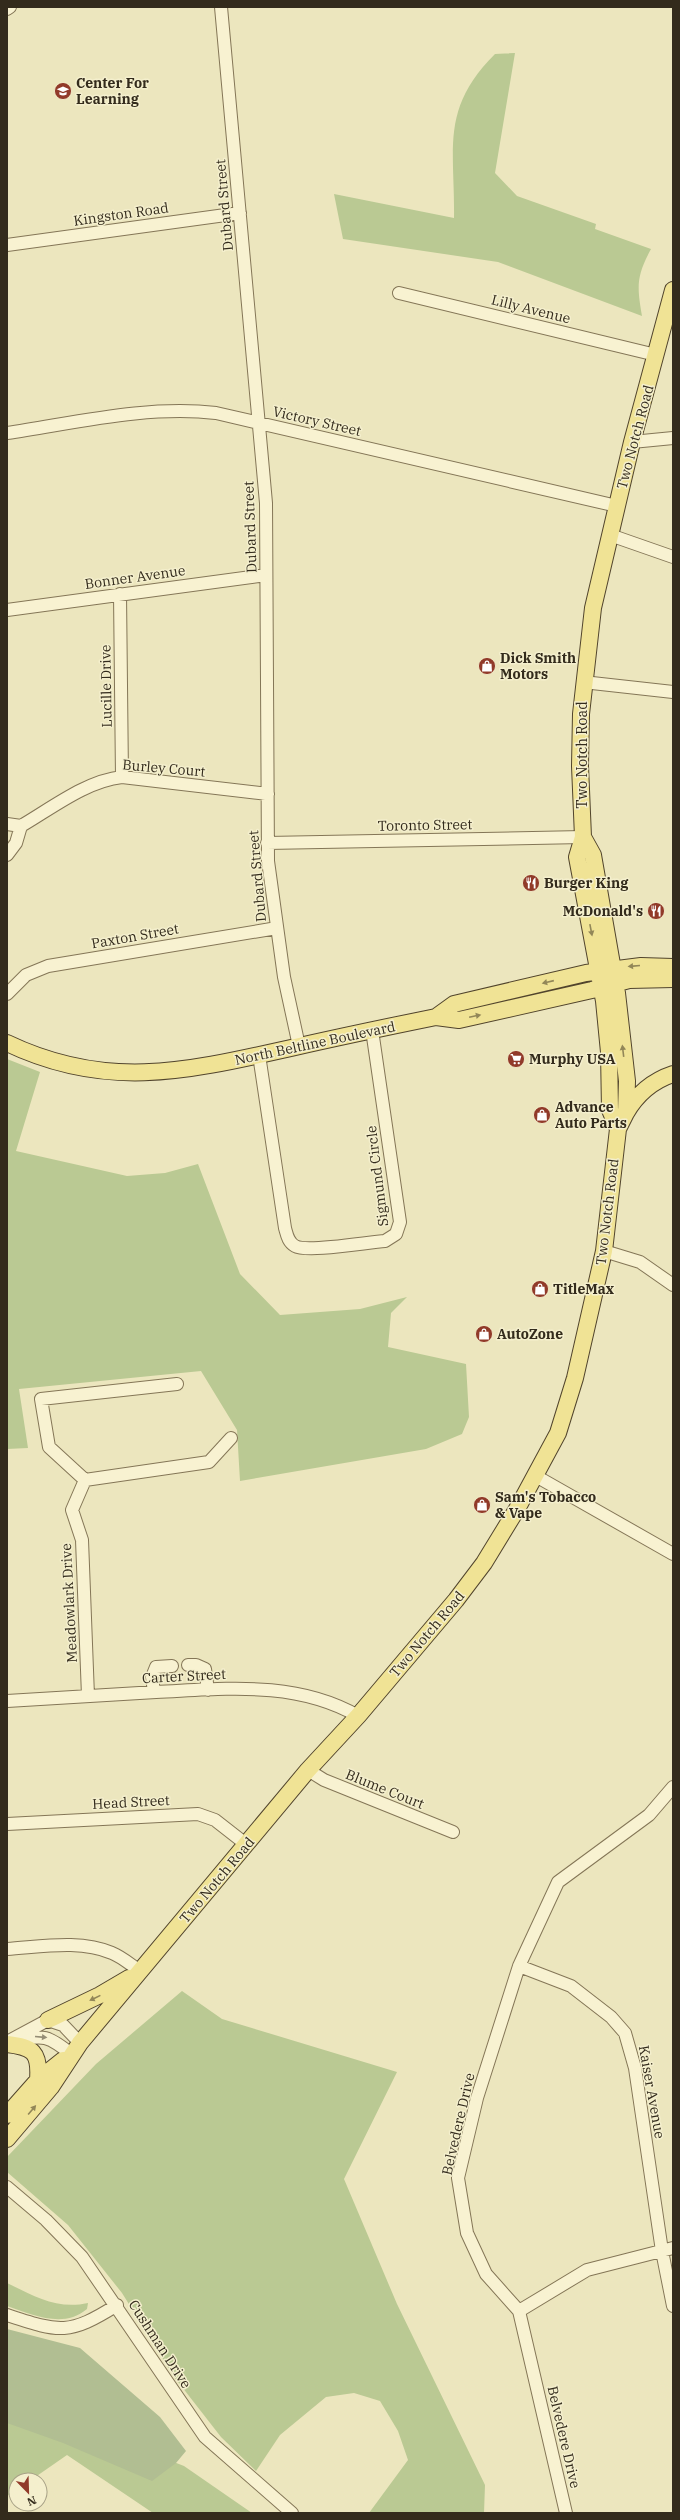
<svg xmlns="http://www.w3.org/2000/svg" width="680" height="2520" font-family="'IBM Plex Serif',serif">
<style>
.green{fill:#bac993}
.cemetery{fill:#b1be92}
.lines{fill:none;stroke-linecap:round;stroke-linejoin:round}
.minor-casing{stroke:#847657;stroke-width:14}
.major-casing{stroke:#51442c;stroke-width:18}
.minor{stroke:#f8f2d1;stroke-width:12}
.major{stroke:#f0e395;stroke-width:16}
.oneway{fill:#928758}
.oneway2{fill:#968e76}
.labels{text-anchor:middle;stroke-width:3;stroke-linejoin:round;paint-order:stroke}
.poi-label{font-size:14px;font-weight:bold;fill:#332b1c;stroke:#f4efcd;text-anchor:start}
.street-label{font-size:14px;fill:#332b1c;stroke:#f4efcd}
</style>
<rect width="100%" height="100%" fill="#ece6be"/>
<path class="green" d="M 515,53 L 495,173 L 517,196 L 596,224 L 595,229 L 651,249 C 636,277 637,286 642,316 L 498,262 L 343,239 L 334,194 L 454,218 C 455,148 440,109 495,54 Z
M 7,1059 L 40,1072 L 16,1151 L 127,1176 L 165,1173 L 198,1164 L 240,1274 L 280,1315 L 360,1309 L 407,1297 L 391,1313 L 388,1347 L 466,1364 L 469,1417 L 462,1434 L 426,1449 L 240,1481 L 237,1430 L 201,1371 L 19,1389 L 28,1448 L 7,1449 Z
M 182,1991 L 222,2019 L 397,2072 L 344,2179 L 397,2304 L 485,2485 L 484,2513 L 369,2513 L 408,2460 L 398,2431 L 380,2401 L 354,2393 L 326,2397 L 280,2435 L 256,2471 L 221,2437 L 175,2378 L 122,2293 L 68,2225 L 7,2172 L 7,2157 L 96,2064 Z
M 7,2283 C 34,2296 57,2310 88,2303 L 87,2309 C 63,2329 34,2315 7,2306 Z
M 7,2421 L 143,2450 L 184,2466 L 252,2513 L 153,2513 L 67,2455 L 31,2480 L 16,2480 L 16,2490 L 7,2496 Z"/>
<path class="cemetery" d="M 7,2329 L 80,2348 L 160,2417 L 186,2451 L 176,2463 L 152,2481 L 63,2443 L 7,2423 Z"/>
<g class="lines">
<g class="minor-casing">
<path id="minor" d="M 221,7 L 266,503 L 268,861 L 284,977 L 299,1046
M 7,9 L 10,7
M 7,245 L 240,213
M 399,293 L 656,355
M 7,433 C 75,423 147,405 216,413 L 617,506
M 632,442 L 673,438
M 610,535 L 673,557
M 120,594 L 122,777
M 7,610 L 266,575
M 583,682 L 673,692
M 7,824 L 21,826 C 52,808 86,781 122,777 L 268,794
M 267,843 L 583,837
M 7,855 L 16,843 L 21,826
M 7,994 L 26,975 L 48,966 L 277,928
M 259,1055 L 285,1228 C 287,1235 288,1242 295,1246 C 307,1253 368,1242 385,1241 L 396,1234 L 400,1222 L 372,1030
M 604,1251 L 640,1262 L 673,1285
M 177,1384 L 41,1399 L 49,1447 L 85,1480 L 209,1462 L 231,1438
M 534,1475 L 673,1554
M 85,1480 L 72,1510 L 82,1540 L 88,1696
M 188,1665 L 196,1665 L 205,1669 L 208,1690
M 154,1692 L 152,1677 L 156,1667 L 172,1666
M 7,1701 C 57,1698 106,1695 156,1692 C 225,1689 295,1680 358,1716
M 308,1770 L 324,1780 L 453,1832
M 7,1824 L 198,1814 L 215,1820 L 247,1845
M 7,1949 C 40,1947 80,1939 112,1953 C 122,1957 131,1965 140,1971
M 519,1966 L 571,1986 L 611,2017 L 625,2033 L 635,2068 L 662,2251 L 673,2306
M 16,2041 C 43,2034 49,2036 71,2054
M 7,2042 L 48,2020 L 63,2025 L 80,2043
M 7,2187 L 46,2220 L 82,2257 L 205,2437 L 292,2513
M 519,2311 L 587,2270 L 673,2248
M 7,2315 C 59,2332 68,2336 117,2305
M 566,2513 L 519,2311 L 486,2274 L 467,2233 L 458,2178 L 477,2098 L 519,1966 L 558,1882 L 649,1815 L 673,1787"/>
</g>
<g class="major-casing">
<path id="major" d="M 436,1017 L 454,1004 L 586,973 L 641,966 L 673,967
M 7,1043 C 107,1091 188,1071 291,1048 C 339,1037 387,1027 436,1017 L 459,1020 L 592,990 L 629,980 L 673,979
M 626,1113 C 637,1094 652,1081 673,1074
M 618,1129 L 610,1110 L 609,1052 L 604,1001 L 577,857 L 583,837 L 580,766 L 581,714 L 593,608 L 632,442 L 673,290
M 48,2020 L 100,1995 L 129,1978
M 7,2044 C 33,2047 40,2052 38,2080
M 7,2115 L 38,2080 L 63,2060
M 7,2139 L 51,2087 L 80,2043 L 308,1770 L 358,1716 L 456,1600 L 484,1563 L 517,1509 L 558,1433 L 575,1378 L 604,1251 L 618,1129 L 626,1113 L 627,1081 L 617,993 L 593,855 L 583,837"/>
</g>
<use href="#minor" class="minor"/>
<use href="#major" class="major"/>
</g>
<defs><path id="oneway-solid" d="M-6-.8H1V-3.2L6.5 0L1 3.2V.8H-6Z"/></defs>
<g class="oneway">
<use href="#oneway-solid" transform="translate(591 930) rotate(79)"/>
<use href="#oneway-solid" transform="translate(634 966) rotate(175)"/>
<use href="#oneway-solid" transform="translate(548 982) rotate(167)"/>
<use href="#oneway-solid" transform="translate(475 1016) rotate(-12)"/>
<use href="#oneway-solid" transform="translate(623 1051) rotate(-97)"/>
<use href="#oneway-solid" transform="translate(95 1998) rotate(154)"/>
<use href="#oneway-solid" transform="translate(32 2110) rotate(-50)"/>
</g>
<use class="oneway2" href="#oneway-solid" transform="translate(41 2037) rotate(5)"/>
<defs>
<g id="school-disc" transform="scale(0.9)"><circle r="9.5" fill="#913a29" stroke="#f4efcd"/><path d="M0-5L7-2L0 1L-7-2ZM-4 1L0 2.5L4 1V4Q0 6-4 4Z" fill="#fff"/></g>
<g id="shop-disc" transform="scale(0.9)"><circle r="9.5" fill="#913a29" stroke="#f4efcd"/><path d="M-5-2.5h2.3a2.7 3.5 0 0 1 5.4 0H5L5.5 6h-11ZM-1.5-2.5h3a1.5 2.3 0 0 0-3 0Z" fill="#fff"/></g>
<g id="restaurant-disc" transform="scale(0.9)"><circle r="9.5" fill="#913a29" stroke="#f4efcd"/><path d="M-5-6h1v4h1v-4h1v4h1v-4h1v5L-1.5 .5V6h-2V.5L-5-1ZM5-6V6H3V1.5H1.5Q1.5-4 5-6Z" fill="#fff"/></g>
<g id="supermarket-disc" transform="scale(0.9)"><circle r="9.5" fill="#913a29" stroke="#f4efcd"/><path d="M-6-5.5h2.5l.6 2H6L4.5 2H-2.5L-4.4-4H-6ZM-1.5 3.2a1.3 1.3 0 1 0 .1 0ZM3 3.2a1.3 1.3 0 1 0 .1 0Z" fill="#fff"/></g>
</defs>
<g fill-rule="evenodd">
<use href="#school-disc" x="63" y="91"/>
<use href="#shop-disc" x="487" y="666"/>
<use href="#restaurant-disc" x="531" y="883"/>
<use href="#restaurant-disc" x="656" y="911"/>
<use href="#supermarket-disc" x="516" y="1059"/>
<use href="#shop-disc" x="542" y="1115"/>
<use href="#shop-disc" x="540" y="1289"/>
<use href="#shop-disc" x="484" y="1334"/>
<use href="#shop-disc" x="482" y="1505"/>
</g>
<g class="labels">
<g class="poi-label">
<text x="76" y="88">Center For<tspan x="76" dy="16">Learning</tspan></text>
<text x="500" y="663">Dick Smith<tspan x="500" dy="16">Motors</tspan></text>
<text x="544" y="888">Burger King</text>
<text x="643" y="916" text-anchor="end">McDonald's</text>
<text x="529" y="1064">Murphy USA</text>
<text x="555" y="1112">Advance<tspan x="555" dy="16">Auto Parts</tspan></text>
<text x="553" y="1294">TitleMax</text>
<text x="497" y="1339">AutoZone</text>
<text x="495" y="1502">Sam's Tobacco<tspan x="495" dy="16">&amp; Vape</tspan></text>
</g>
<g class="street-label">
<text transform="translate(224 205) rotate(-95)" y="5">Dubard Street</text>
<text transform="translate(121 214) rotate(-8)" y="5">Kingston Road</text>
<text transform="translate(531 309) rotate(14)" y="5">Lilly Avenue</text>
<text transform="translate(317 421) rotate(13)" y="5">Victory Street</text>
<text transform="translate(635 437) rotate(-75)" y="5">Two Notch Road</text>
<text transform="translate(250 527) rotate(-92)" y="5">Dubard Street</text>
<text transform="translate(135 577) rotate(-8)" y="5">Bonner Avenue</text>
<text transform="translate(106 686) rotate(-91)" y="5">Lucille Drive</text>
<text transform="translate(582 755) rotate(-90)" y="5">Two Notch Road</text>
<text transform="translate(164 768) rotate(5)" y="5">Burley Court</text>
<text transform="translate(425 825) rotate(-1)" y="5">Toronto Street</text>
<text transform="translate(257 876) rotate(-95)" y="5">Dubard Street</text>
<text transform="translate(135 936) rotate(-10)" y="5">Paxton Street</text>
<text transform="translate(315 1043) rotate(-12)" y="5">North Beltline Boulevard</text>
<text transform="translate(377 1176) rotate(-97)" y="5">Sigmund Circle</text>
<text transform="translate(607 1212) rotate(-83)" y="5">Two Notch Road</text>
<text transform="translate(69 1603) rotate(-93)" y="5">Meadowlark Drive</text>
<text transform="translate(427 1634) rotate(-50)" y="5">Two Notch Road</text>
<text transform="translate(184 1676) rotate(-3)" y="5">Carter Street</text>
<text transform="translate(385 1789) rotate(22)" y="5">Blume Court</text>
<text transform="translate(131 1802) rotate(-3)" y="5">Head Street</text>
<text transform="translate(217 1880) rotate(-50)" y="5">Two Notch Road</text>
<text transform="translate(652 2092) rotate(80)" y="5">Kaiser Avenue</text>
<text transform="translate(458 2124) rotate(-77)" y="5">Belvedere Drive</text>
<text transform="translate(160 2344) rotate(57)" y="5">Cushman Drive</text>
<text transform="translate(564 2437) rotate(77)" y="5">Belvedere Drive</text>
</g>
</g>
<rect width="680" height="2520" fill="none" stroke="#332b1c" stroke-width="16"/>
<g transform="translate(28 2492) rotate(157)"><circle r="19" fill="#f4efcd" stroke="#a7a186"/>
<path d="M0-3L7 15L0 10L-7 15Z" fill="#913a29"/>
<text y="-6" font-size="11" font-weight="bold" text-anchor="middle" fill="#332b1c">N</text>
</g>
</svg>
